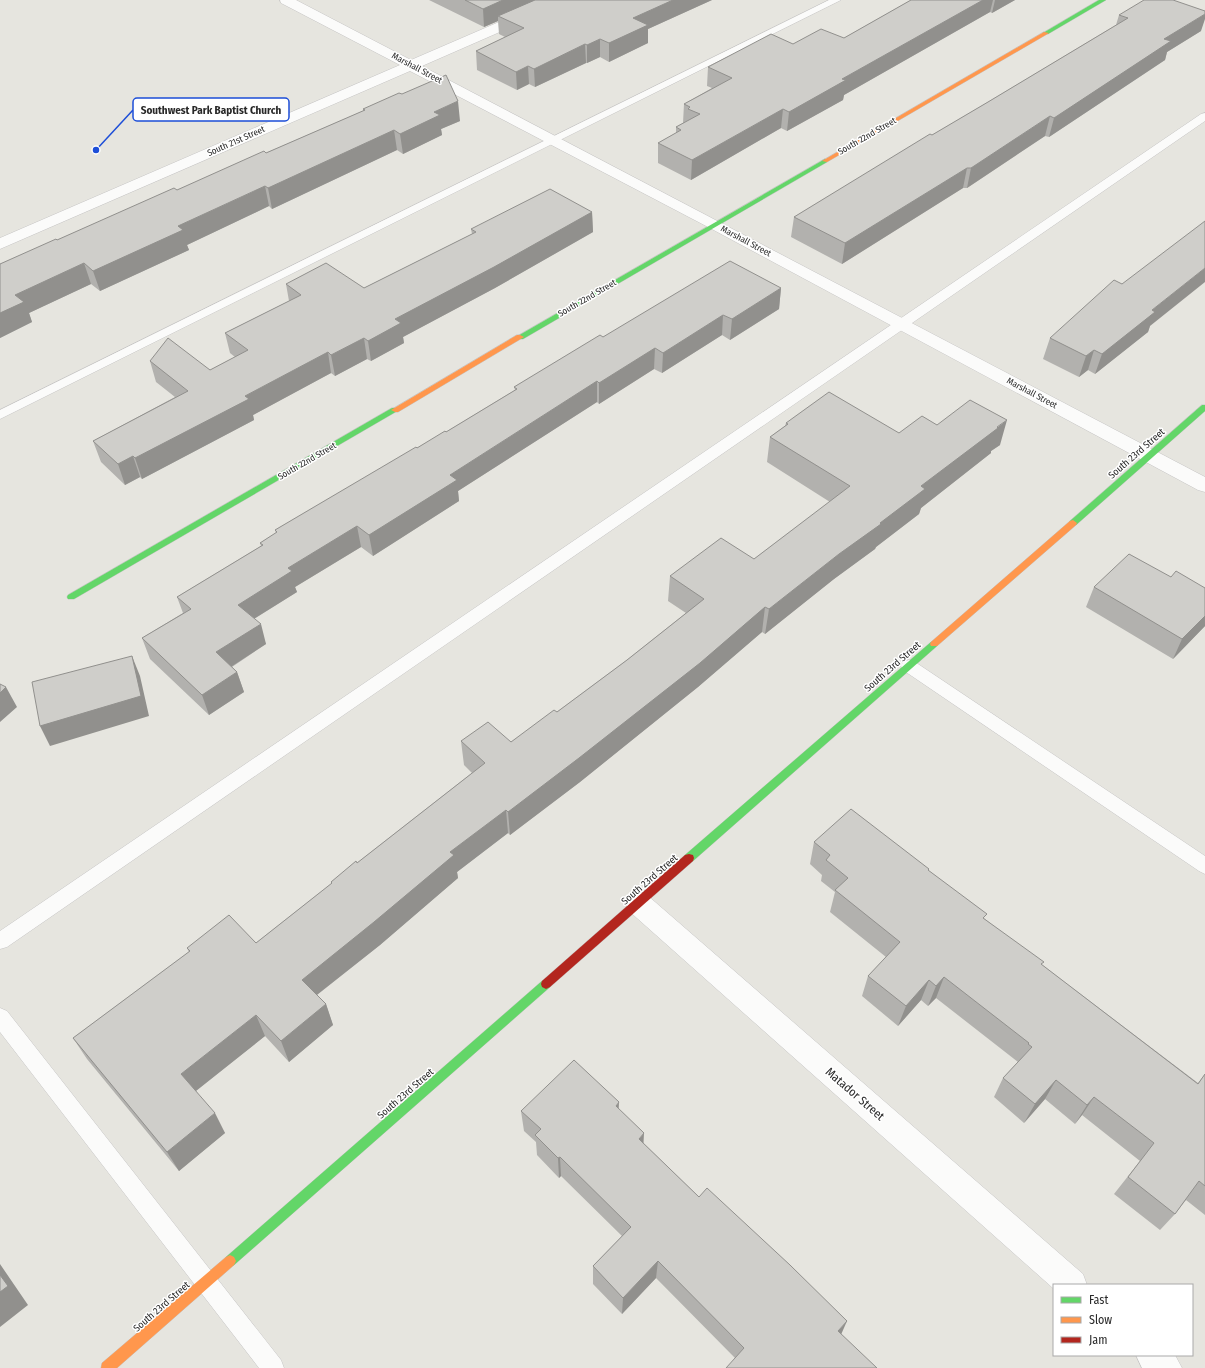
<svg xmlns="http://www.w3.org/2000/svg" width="1205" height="1368" font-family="'Fira Sans Condensed',sans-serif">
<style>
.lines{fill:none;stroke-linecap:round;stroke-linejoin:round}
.lane-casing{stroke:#c5c4c4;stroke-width:1}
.street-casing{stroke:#c5c4c4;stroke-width:1}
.fast-casing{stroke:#c5c4c4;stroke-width:1}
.slow-casing{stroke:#c5c4c4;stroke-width:1}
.jam-casing{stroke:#c5c4c4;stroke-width:1}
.lane{fill:#fbfbfa;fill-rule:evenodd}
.street{fill:#fbfbfa;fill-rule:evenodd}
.fast{fill:#63d668;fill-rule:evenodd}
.slow{fill:#ff974d;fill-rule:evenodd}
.jam{fill:#b3261e;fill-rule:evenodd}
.wall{fill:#b2b1ae}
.shaded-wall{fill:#91908d}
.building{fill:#cfceca;stroke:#91908d}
.labels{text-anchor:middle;stroke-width:3;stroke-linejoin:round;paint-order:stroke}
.far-street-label{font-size:9px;fill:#292929;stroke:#fff}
.street-label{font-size:10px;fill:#292929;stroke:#fff}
.near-street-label{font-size:12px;fill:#292929;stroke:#fff}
.leader{fill:none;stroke:#1d4ed8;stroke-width:1.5}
.callout-dot{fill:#1d4ed8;stroke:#fff;stroke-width:1.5}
.callout{fill:#fff;stroke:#1d4ed8;stroke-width:1.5}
.callout-label{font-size:11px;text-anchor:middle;font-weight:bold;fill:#292929}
</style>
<rect width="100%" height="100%" fill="#e6e5df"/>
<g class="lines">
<g class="lane-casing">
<path id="lane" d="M 829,0 L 841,0 L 0,419 L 0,410 Z
M 1205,113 L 1205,121 L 7,947 L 0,949 L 0,931 L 1201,114 Z
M 909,660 L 915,662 L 1205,856 L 1205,874 L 1199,871 L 903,670 L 901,666 L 903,662 Z
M 0,1008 L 7,1011 L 281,1360 L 284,1368 L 259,1368 L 0,1032 Z"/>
</g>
<g class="street-casing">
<path id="street" d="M 280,0 L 296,0 L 411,60 L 550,0 L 567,0 L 566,3 L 422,66 L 1205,477 L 1205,492 L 1198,490 L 708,227 L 410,71 L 0,249 L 0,238 L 400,65 L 281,3 Z
M 638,892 L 647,895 L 1083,1274 L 1087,1285 L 1054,1285 L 1054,1289 L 629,911 L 626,903 L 629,895 Z
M 1136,1355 L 1175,1355 L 1182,1368 L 1142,1368 Z"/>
</g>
<g class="fast-casing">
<path id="fast" d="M 1099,0 L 1106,0 L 1048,34 L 1043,33 Z
M 825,159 L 827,160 L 827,162 L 523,339 L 520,339 L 516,337 Z
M 1202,405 L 1205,405 L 1205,411 L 1076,525 L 1070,525 L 1069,523 L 1070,521 Z
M 392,408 L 395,408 L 399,410 L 74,599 L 68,599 L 67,597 L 68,595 Z
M 934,641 L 938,644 L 937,646 L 693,861 L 689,862 L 685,861 L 684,858 L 685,855 L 931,642 Z
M 546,979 L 550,981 L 551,984 L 550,987 L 234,1265 L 230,1267 L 226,1265 L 224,1261 L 226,1257 L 542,981 Z"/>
</g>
<g class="slow-casing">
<path id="slow" d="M 1044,32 L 1049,33 L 827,162 L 822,161 Z
M 517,335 L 520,335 L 524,337 L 398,412 L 395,412 L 391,410 Z
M 1073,520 L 1077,523 L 1076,525 L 937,646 L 931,646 L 930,644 L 931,642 L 1070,521 Z
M 230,1255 L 234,1257 L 236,1261 L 234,1265 L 117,1368 L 101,1368 L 102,1363 L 226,1257 Z"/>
</g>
<g class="jam-casing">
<path id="jam" d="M 689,854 L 693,855 L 694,858 L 693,861 L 550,987 L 546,989 L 542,987 L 541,984 L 542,981 L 685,855 Z"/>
</g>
<use href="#lane" class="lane"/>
<use href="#street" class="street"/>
<use href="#fast" class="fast"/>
<use href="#slow" class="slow"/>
<use href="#jam" class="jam"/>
</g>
<path class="wall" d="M 429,0 L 712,0 L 648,29 L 648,43 L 609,62 L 600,57 L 587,63 L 586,63 L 535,87 L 529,84 L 517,90 L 477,70 L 476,51 L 505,37 L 499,34 L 498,21 L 484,27 Z
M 911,0 L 1015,0 L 992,13 L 990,12 L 844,95 L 843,100 L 787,131 L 781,128 L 691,180 L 658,163 L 658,143 L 676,133 L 676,127 L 683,123 L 684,104 L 712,88 L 707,86 L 708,67 L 793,44 L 844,38 Z
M 1119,15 L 1201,31 L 1167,52 L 1165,60 L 1049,137 L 1045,136 L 967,188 L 963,188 L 842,264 L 791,237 L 794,217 L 988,102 L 1116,25 Z
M 363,109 L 460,121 L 441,129 L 442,135 L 403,154 L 397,150 L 272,209 L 269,206 L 187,245 L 189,250 L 100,291 L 91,284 L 29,313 L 32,322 L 0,338 L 0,264 L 266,153 L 363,111 Z
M 592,212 L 593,232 L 495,288 L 403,337 L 404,343 L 371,361 L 367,359 L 335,376 L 331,373 L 253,415 L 254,420 L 142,479 L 140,477 L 125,485 L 101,462 L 93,441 L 175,397 L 156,382 L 150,361 L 210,370 L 235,357 L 230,353 L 225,333 L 289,301 L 286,284 L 364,288 L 472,234 L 471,229 Z
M 781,288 L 779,309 L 730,340 L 722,335 L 662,373 L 654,369 L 599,404 L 597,402 L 458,491 L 459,501 L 373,556 L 361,547 L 295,587 L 297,592 L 254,619 L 266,644 L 232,667 L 237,672 L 244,692 L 209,715 L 150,659 L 142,638 L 183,613 L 177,597 L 261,546 L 260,543 L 276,533 L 275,530 L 417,448 L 446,432 L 515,390 L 514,387 L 603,337 Z
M 1150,326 L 1148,332 L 1095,374 L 1088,370 L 1079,377 L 1043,359 L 1050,338 Z
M 786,423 L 899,433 L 937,425 L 1000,445 L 991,451 L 991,453 L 921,508 L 919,514 L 876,547 L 875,549 L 834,579 L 765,634 L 762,632 L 698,687 L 580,782 L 510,835 L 508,833 L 457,872 L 458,878 L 380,945 L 317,995 L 326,1004 L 333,1025 L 289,1062 L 265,1036 L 196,1091 L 225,1133 L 179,1171 L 87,1059 L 73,1038 L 189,952 L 187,948 L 256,943 L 331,884 L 331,882 L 357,863 L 472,773 L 464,765 L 461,741 L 511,742 L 557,712 L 627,660 L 686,613 L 668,601 L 670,576 L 754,559 L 830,502 L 767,462 L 770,437 L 785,426 Z
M 1171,577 L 1205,588 L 1205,626 L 1173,659 L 1086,607 L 1094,587 Z
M 814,842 L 929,871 L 985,919 L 1042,965 L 1198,1083 L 1205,1074 L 1205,1215 L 1186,1200 L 1175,1214 L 1160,1230 L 1114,1194 L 1140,1161 L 1082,1115 L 1075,1124 L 1045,1099 L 1024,1123 L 994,1097 L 1003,1078 L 1018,1062 L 936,998 L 928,1006 L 921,1000 L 898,1026 L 862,996 L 868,976 L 886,957 L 830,912 L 835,892 L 821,881 L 822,875 L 810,864 Z
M 618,1109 L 644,1144 L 699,1197 L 847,1321 L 735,1358 L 656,1278 L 622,1314 L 593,1284 L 593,1266 L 622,1236 L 561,1176 L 559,1178 L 537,1155 L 536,1142 L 524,1131 L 521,1111 Z"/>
<path class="shaded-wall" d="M 503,0 L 546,0 L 498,16 L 498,21 L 484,27 L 483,9 Z
M 673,0 L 712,0 L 648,29 L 648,43 L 609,62 L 609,43 L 633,18 Z
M 983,0 L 993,0 L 990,12 L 844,95 L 843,100 L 787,131 L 789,112 L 842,79 Z
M 995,0 L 1015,0 L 992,13 Z
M 1205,14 L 1205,19 L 1201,31 L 1167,52 L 1165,60 L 1049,137 L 1054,118 L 1164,39 Z
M 600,39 L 600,57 L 587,63 L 587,45 Z
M 585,44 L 586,63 L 535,87 L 534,69 Z
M 528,66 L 529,84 L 517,90 L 516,72 Z
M 458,101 L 460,121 L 441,129 L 442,135 L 403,154 L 400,134 L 434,112 Z
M 783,109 L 781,128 L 691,180 L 692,160 Z
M 1050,116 L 1045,136 L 967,188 L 971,168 Z
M 394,130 L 397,150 L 272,209 L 268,188 Z
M 967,168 L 963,188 L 842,264 L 845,243 Z
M 265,186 L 269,206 L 187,245 L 189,250 L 100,291 L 93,271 L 178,226 Z
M 592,212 L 593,232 L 495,288 L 403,337 L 404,343 L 371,361 L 368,341 L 395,319 Z
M 84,263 L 91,284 L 29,313 L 32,322 L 0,338 L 0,313 L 15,295 Z
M 1205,268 L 1205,282 L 1150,326 L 1148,332 L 1095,374 L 1102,354 L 1152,310 Z
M 781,288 L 779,309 L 730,340 L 732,319 Z
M 723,315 L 722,335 L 662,373 L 663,353 Z
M 364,338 L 367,359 L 335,376 L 331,355 Z
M 655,348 L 654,369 L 599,404 L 599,383 Z
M 1094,350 L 1088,370 L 1079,377 L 1086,356 Z
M 328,352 L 331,373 L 253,415 L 254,420 L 142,479 L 135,458 L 245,396 Z
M 597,381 L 597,402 L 458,491 L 459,501 L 373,556 L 369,535 L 450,475 Z
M 1007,420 L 1000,445 L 991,451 L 991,453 L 921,508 L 919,514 L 876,547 L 875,549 L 834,579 L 765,634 L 769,609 L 839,554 L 880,523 L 921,486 Z
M 133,456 L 140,477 L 125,485 L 118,464 Z
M 357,526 L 361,547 L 295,587 L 297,592 L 244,625 L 238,605 L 288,568 Z
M 765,607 L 762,632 L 698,687 L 580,782 L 510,835 L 508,812 Z
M 1205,616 L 1205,626 L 1173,659 L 1182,639 Z
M 261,624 L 266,644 L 223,672 L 216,652 Z
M 132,656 L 140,676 L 149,716 L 50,746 L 40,726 Z
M 237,672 L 244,692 L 209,715 L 202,695 Z
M 6,687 L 17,707 L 0,722 L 0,693 Z
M 506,810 L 508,833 L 457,872 L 458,878 L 380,945 L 309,1001 L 302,980 L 450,852 Z
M 944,977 L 936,998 L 928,1006 L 936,986 Z
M 929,980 L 921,1000 L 898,1026 L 906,1006 Z
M 326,1004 L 333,1025 L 289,1062 L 281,1041 Z
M 256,1015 L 265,1036 L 192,1094 L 181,1074 Z
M 1056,1080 L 1045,1099 L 1024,1123 L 1035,1104 Z
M 1094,1097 L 1082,1115 L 1075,1124 L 1087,1105 Z
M 619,1102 L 618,1123 L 616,1106 Z
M 215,1113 L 225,1133 L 179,1171 L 167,1152 Z
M 644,1133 L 643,1153 L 639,1139 Z
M 560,1157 L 561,1176 L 559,1178 L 558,1158 Z
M 658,1261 L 656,1278 L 622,1314 L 623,1298 Z
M 0,1264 L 28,1305 L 0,1327 Z
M 847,1321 L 840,1337 L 838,1331 Z"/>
<path class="building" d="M 465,0 L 503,0 L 483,9 Z
M 535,0 L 673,0 L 633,18 L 648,25 L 609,43 L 600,39 L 587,45 L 585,44 L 534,69 L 528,66 L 516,72 L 476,51 L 524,28 L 498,16 Z
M 911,0 L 983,0 L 842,79 L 846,80 L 789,112 L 783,109 L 692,160 L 658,143 L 681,130 L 676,127 L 700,114 L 688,109 L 690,107 L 684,104 L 732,78 L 708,67 L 771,34 L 793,44 L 821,29 L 844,38 Z
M 1144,0 L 1173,0 L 1205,11 L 1205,14 L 1164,39 L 1171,41 L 1054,118 L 1050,116 L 971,168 L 967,168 L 845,243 L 794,217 L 930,134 L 932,135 L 988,102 L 1128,18 L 1119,15 Z
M 446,75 L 458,101 L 434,112 L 440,115 L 400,134 L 394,130 L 268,188 L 265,186 L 178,226 L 183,230 L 93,271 L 84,263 L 15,295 L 24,302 L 0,313 L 0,264 L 56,239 L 57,240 L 174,188 L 177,190 L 264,151 L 266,153 L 365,110 L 363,109 L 399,93 L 402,94 Z
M 550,189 L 592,212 L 494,267 L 395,319 L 401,323 L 368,341 L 364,338 L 331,355 L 328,352 L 245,396 L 249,399 L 135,458 L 133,456 L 118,464 L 93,441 L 188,391 L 150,361 L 168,338 L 210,370 L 248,350 L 225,333 L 301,295 L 286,284 L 326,263 L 364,288 L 476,232 L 471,229 Z
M 1205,221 L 1205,268 L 1152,310 L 1155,312 L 1102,354 L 1094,350 L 1086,356 L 1050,338 L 1114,280 L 1122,284 Z
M 730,261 L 781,288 L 732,319 L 723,315 L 663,353 L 655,348 L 599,383 L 597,381 L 450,475 L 457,480 L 369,535 L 357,526 L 288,568 L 292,571 L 238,605 L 261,624 L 216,652 L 237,672 L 202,695 L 142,638 L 191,609 L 177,597 L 263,545 L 260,543 L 277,532 L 275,530 L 416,447 L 417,448 L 445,431 L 446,432 L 517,389 L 514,387 L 600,335 L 603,337 Z
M 829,392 L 899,433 L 922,416 L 937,425 L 970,400 L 1007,420 L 997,427 L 998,428 L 921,486 L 925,489 L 880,523 L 881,524 L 839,554 L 769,609 L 765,607 L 700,663 L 579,758 L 508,812 L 506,810 L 450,852 L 454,855 L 374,922 L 302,980 L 326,1004 L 281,1041 L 256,1015 L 181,1074 L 215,1113 L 167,1152 L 73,1038 L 190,951 L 187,948 L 229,915 L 256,943 L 332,883 L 331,882 L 356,861 L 357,863 L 485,763 L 461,741 L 488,722 L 511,742 L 554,710 L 557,712 L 627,660 L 704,599 L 670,576 L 721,538 L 754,559 L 850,486 L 770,437 L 788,424 L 786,423 Z
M 1129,554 L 1171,577 L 1176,571 L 1205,588 L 1205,616 L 1182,639 L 1094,587 Z
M 132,656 L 141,696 L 40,726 L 32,682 Z
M 0,684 L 6,687 L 0,693 Z
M 851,809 L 929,869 L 928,870 L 987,914 L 983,918 L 1044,962 L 1041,964 L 1198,1084 L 1205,1074 L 1205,1186 L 1199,1181 L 1175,1214 L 1128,1177 L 1154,1143 L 1094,1097 L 1087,1105 L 1056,1080 L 1035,1104 L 1003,1078 L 1032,1047 L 1028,1044 L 1029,1043 L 944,977 L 936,986 L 929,980 L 906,1006 L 868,976 L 900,942 L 835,890 L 848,878 L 826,860 L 830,855 L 814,842 Z
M 574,1060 L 619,1102 L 616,1106 L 644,1133 L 639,1139 L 699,1197 L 707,1188 L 790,1265 L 847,1321 L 838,1331 L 877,1368 L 726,1368 L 744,1348 L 658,1261 L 623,1298 L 593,1266 L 631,1227 L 560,1157 L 558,1158 L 535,1135 L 541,1129 L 521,1111 Z
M 0,1275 L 8,1286 L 0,1292 Z"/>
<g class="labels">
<g class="far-street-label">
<text transform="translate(417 68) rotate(28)" y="3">Marshall Street</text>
<text transform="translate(867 136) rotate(-30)" y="3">South 22nd Street</text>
<text transform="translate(236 141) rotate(-24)" y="3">South 21st Street</text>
<text transform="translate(746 241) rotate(28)" y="3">Marshall Street</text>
<text transform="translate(587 298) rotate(-30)" y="3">South 22nd Street</text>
<text transform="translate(1032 393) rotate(28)" y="3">Marshall Street</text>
<text transform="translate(307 461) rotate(-30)" y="3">South 22nd Street</text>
</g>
<g class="street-label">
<text transform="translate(1136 453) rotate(-41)" y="4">South 23rd Street</text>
<text transform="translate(892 666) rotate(-41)" y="4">South 23rd Street</text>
<text transform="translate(649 879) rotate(-41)" y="4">South 23rd Street</text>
<text transform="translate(405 1093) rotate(-41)" y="4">South 23rd Street</text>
<text transform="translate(161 1306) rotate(-41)" y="4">South 23rd Street</text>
</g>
<g class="near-street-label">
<text transform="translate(855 1094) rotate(41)" y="4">Matador Street</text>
</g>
</g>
<path class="leader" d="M96 150L133 110"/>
<circle class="callout-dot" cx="96" cy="150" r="4"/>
<rect class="callout" x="133" y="98" width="156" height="23" rx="4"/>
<g class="callout-label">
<text x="211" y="114">Southwest Park Baptist Church</text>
</g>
<rect x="1053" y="1284" width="140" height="72" fill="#ffffff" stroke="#a9a9a9"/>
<rect x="1061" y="1297" width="20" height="6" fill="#63d668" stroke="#a9a9a9"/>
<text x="1089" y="1304" font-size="12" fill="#292929">Fast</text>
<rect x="1061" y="1317" width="20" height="6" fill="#ff974d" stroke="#a9a9a9"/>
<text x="1089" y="1324" font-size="12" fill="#292929">Slow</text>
<rect x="1061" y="1337" width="20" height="6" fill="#b3261e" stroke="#a9a9a9"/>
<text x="1089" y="1344" font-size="12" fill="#292929">Jam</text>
</svg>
